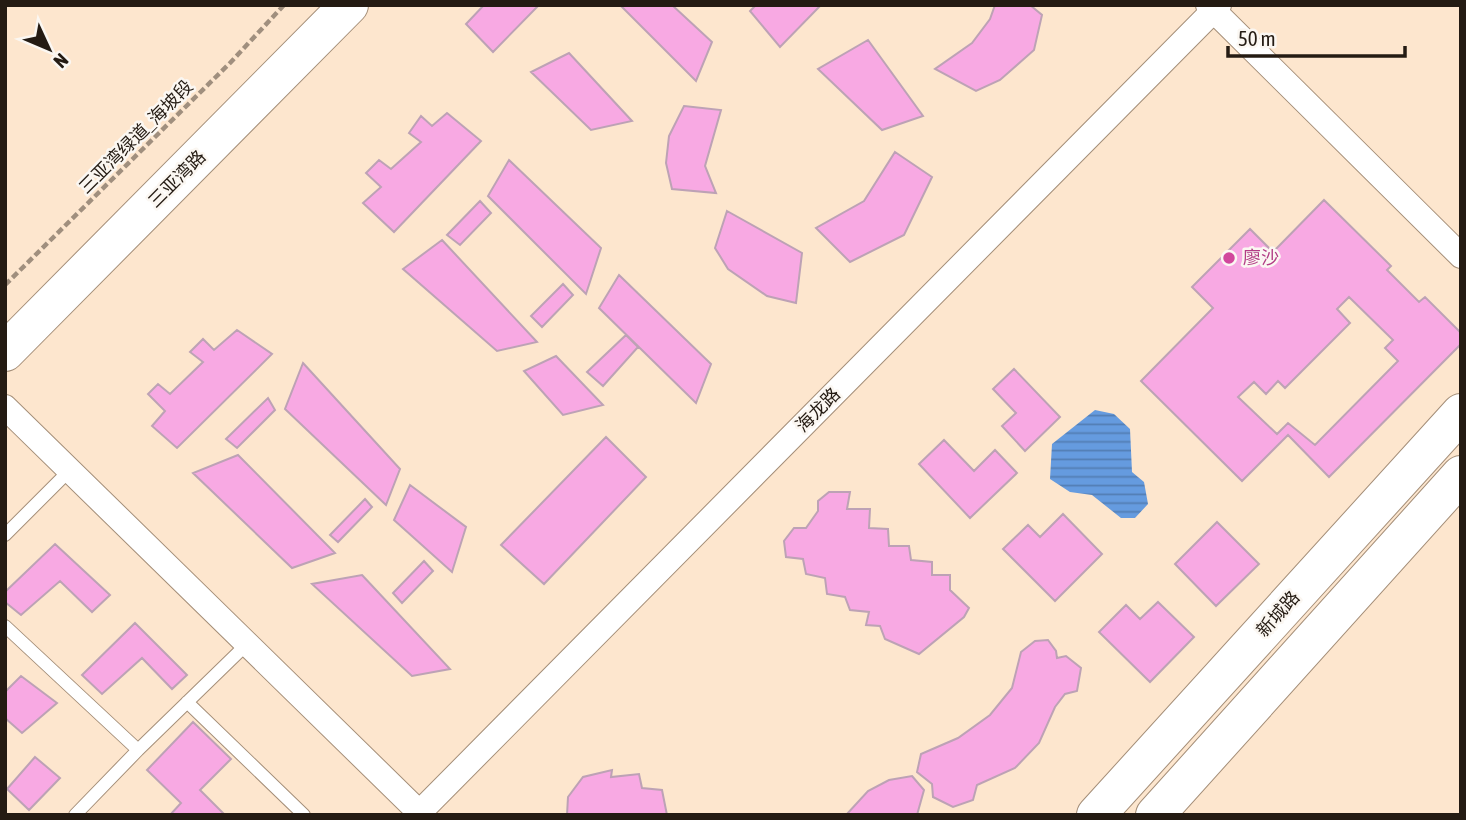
<svg xmlns="http://www.w3.org/2000/svg" width="1466" height="820" font-family="'Asap Condensed','Noto Sans SC',sans-serif">
<style>
.water{fill:url(#water-rules)}
.building{fill:#f8a9e3;stroke:#bda2b5;stroke-width:2;fill-rule:evenodd}
.lines{fill:none;stroke-linecap:round;stroke-linejoin:round}
.service-casing{stroke:#a48e78;stroke-width:14}
.minor-casing{stroke:#a48e78;stroke-width:26}
.primary-casing{stroke:#a48e78;stroke-width:40}
.path{stroke:#a08f7e;stroke-width:4.5;stroke-dasharray:7 3.5;stroke-linecap:butt}
.service{stroke:#fff;stroke-width:12}
.minor{stroke:#fff;stroke-width:24}
.primary{stroke:#fff;stroke-width:38}
.hotel-dot{fill:#d1479c;stroke:#fbf7f2;stroke-width:2.5}
.labels{text-anchor:middle;stroke-width:5;stroke-linejoin:round;paint-order:stroke}
.street-label{font-size:18px;fill:#241b13;stroke:#fbf7f2}
.hotel-label{font-size:18px;fill:#b23c85;stroke:#fbf7f2;text-anchor:start}
</style>
<defs>
<pattern id="water-rules" width="6" height="5" patternUnits="userSpaceOnUse" patternTransform="scale(1.75)"><rect width="6" height="5" fill="#659bdf"/><path d="M0 2.5h6" fill="none" stroke="#537eb4"/></pattern>
</defs>
<rect width="100%" height="100%" fill="#fde6ce"/>
<path class="water" d="M 1095,410 L 1114,414 L 1130,429 L 1132,472 L 1144,482 L 1148,504 L 1135,518 L 1121,518 L 1092,495 L 1070,492 L 1050,479 L 1052,444 Z"/>
<path class="building" d="M 484,5 L 539,5 L 493,52 L 466,24 Z
M 620,5 L 672,5 L 712,42 L 696,81 Z
M 756,5 L 821,5 L 780,47 L 750,11 Z
M 995,5 L 1030,5 L 1042,15 L 1034,50 L 1000,80 L 976,91 L 935,69 L 972,43 L 990,19 Z
M 868,40 L 923,116 L 882,130 L 818,69 Z
M 569,53 L 632,121 L 591,130 L 531,72 Z
M 684,106 L 721,110 L 705,166 L 716,193 L 672,189 L 666,163 L 669,136 Z
M 447,113 L 481,141 L 394,232 L 363,203 L 381,187 L 366,173 L 379,160 L 391,169 L 421,142 L 409,133 L 421,116 L 432,126 Z
M 895,152 L 932,177 L 904,235 L 850,262 L 816,228 L 864,201 Z
M 509,160 L 601,248 L 586,294 L 488,196 Z
M 1324,200 L 1391,266 L 1387,270 L 1419,302 L 1425,297 L 1461,333 L 1461,344 L 1329,477 L 1288,435 L 1242,481 L 1141,381 L 1213,308 L 1192,287 L 1250,229 L 1273,252 ZM 1349,297 L 1393,340 L 1385,348 L 1398,361 L 1315,445 L 1288,423 L 1277,434 L 1238,397 L 1254,382 L 1266,394 L 1278,381 L 1285,388 L 1350,323 L 1337,309 Z
M 480,201 L 491,213 L 460,245 L 447,235 Z
M 727,211 L 802,253 L 796,303 L 767,296 L 728,269 L 715,248 Z
M 442,240 L 537,342 L 497,351 L 403,269 Z
M 619,275 L 711,364 L 696,403 L 599,308 Z
M 563,284 L 573,295 L 542,327 L 531,316 Z
M 237,330 L 272,354 L 177,448 L 152,426 L 165,411 L 148,394 L 158,384 L 170,394 L 203,362 L 190,352 L 203,339 L 214,350 Z
M 626,335 L 638,347 L 603,386 L 587,372 Z
M 556,356 L 603,405 L 563,415 L 524,371 Z
M 303,363 L 400,469 L 386,505 L 285,409 Z
M 1014,369 L 1060,417 L 1025,451 L 1002,426 L 1016,413 L 993,389 Z
M 268,398 L 275,410 L 237,448 L 226,439 Z
M 606,437 L 646,477 L 544,584 L 501,545 Z
M 944,440 L 974,471 L 995,450 L 1017,473 L 970,518 L 919,464 Z
M 238,455 L 335,553 L 292,568 L 193,473 Z
M 410,485 L 466,527 L 452,572 L 394,520 Z
M 829,492 L 850,492 L 847,509 L 870,509 L 869,528 L 888,529 L 889,546 L 909,546 L 911,560 L 932,562 L 932,575 L 950,575 L 950,590 L 969,608 L 964,617 L 919,654 L 885,639 L 880,626 L 866,625 L 869,612 L 850,610 L 845,597 L 827,594 L 825,578 L 806,574 L 803,559 L 786,557 L 784,541 L 794,528 L 806,528 L 818,511 L 818,501 Z
M 365,499 L 372,507 L 338,542 L 330,535 Z
M 1063,514 L 1102,554 L 1055,601 L 1003,549 L 1028,525 L 1040,537 Z
M 1217,522 L 1259,564 L 1216,606 L 1175,564 Z
M 55,544 L 110,595 L 92,612 L 60,581 L 21,615 L 5,602 L 5,592 Z
M 424,561 L 433,571 L 402,603 L 393,593 Z
M 362,575 L 450,669 L 412,676 L 312,584 Z
M 1158,602 L 1194,637 L 1150,682 L 1099,632 L 1126,605 L 1140,619 Z
M 135,623 L 187,675 L 172,689 L 142,658 L 102,694 L 82,675 Z
M 1048,640 L 1056,651 L 1057,658 L 1066,656 L 1081,668 L 1077,691 L 1065,694 L 1055,707 L 1039,743 L 1015,768 L 977,785 L 973,800 L 953,807 L 933,797 L 932,784 L 917,772 L 921,754 L 958,738 L 990,715 L 1012,688 L 1021,652 L 1035,641 Z
M 21,676 L 57,703 L 22,733 L 5,718 L 5,692 Z
M 193,722 L 231,759 L 200,790 L 225,815 L 170,815 L 181,803 L 147,770 Z
M 35,757 L 60,778 L 29,810 L 7,789 Z
M 612,770 L 611,777 L 639,774 L 642,788 L 662,790 L 667,815 L 567,815 L 568,797 L 583,777 Z
M 912,776 L 924,790 L 917,815 L 846,815 L 868,791 L 889,780 Z"/>
<g class="lines">
<g class="service-casing">
<path id="service" d="M 5,535 L 70,470
M 5,626 L 138,750 L 75,815
M 187,702 L 304,815
M 138,750 L 248,643"/>
</g>
<g class="minor-casing">
<path id="minor" d="M 1208,5 L 1461,256
M 5,407 L 422,815
M 417,815 L 1219,5"/>
</g>
<g class="primary-casing">
<path id="primary" d="M 5,352 L 349,5
M 1096,815 L 1461,413
M 1155,815 L 1461,475"/>
</g>
<path class="path" d="M 5,285 L 230,63 L 284,5"/>
<use href="#service" class="service"/>
<use href="#minor" class="minor"/>
<use href="#primary" class="primary"/>
</g>
<circle class="hotel-dot" cx="1229" cy="258" r="7"/>
<g class="labels">
<g class="street-label">
<text transform="translate(136 137) rotate(-45)" y="6">三亚湾绿道_海坡段</text>
<text transform="translate(177 179) rotate(-45)" y="6">三亚湾路</text>
<text transform="translate(818 410) rotate(-45)" y="6">海龙路</text>
<text transform="translate(1278 614) rotate(-48)" y="6">新城路</text>
</g>
<g class="hotel-label">
<text x="1243" y="264">廖沙</text>
</g>
</g>
<rect width="1466" height="820" fill="none" stroke="#241b13" stroke-width="14"/>
<g transform="translate(49 49) rotate(134)" stroke="#fbf7f2" stroke-width="5" paint-order="stroke">
<path d="M0-5L12 26L0 18L-12 26Z" fill="#241b13"/>
<text y="-10" font-size="19" font-weight="bold" text-anchor="middle" fill="#241b13">N</text>
</g>
<path d="M1228 46v10h177v-10" fill="none" stroke="#241b13" stroke-width="3.5"/>
<text x="1238" y="46" font-size="21" fill="#241b13" stroke="#fbf7f2" stroke-width="5" paint-order="stroke">50 m</text>
</svg>
